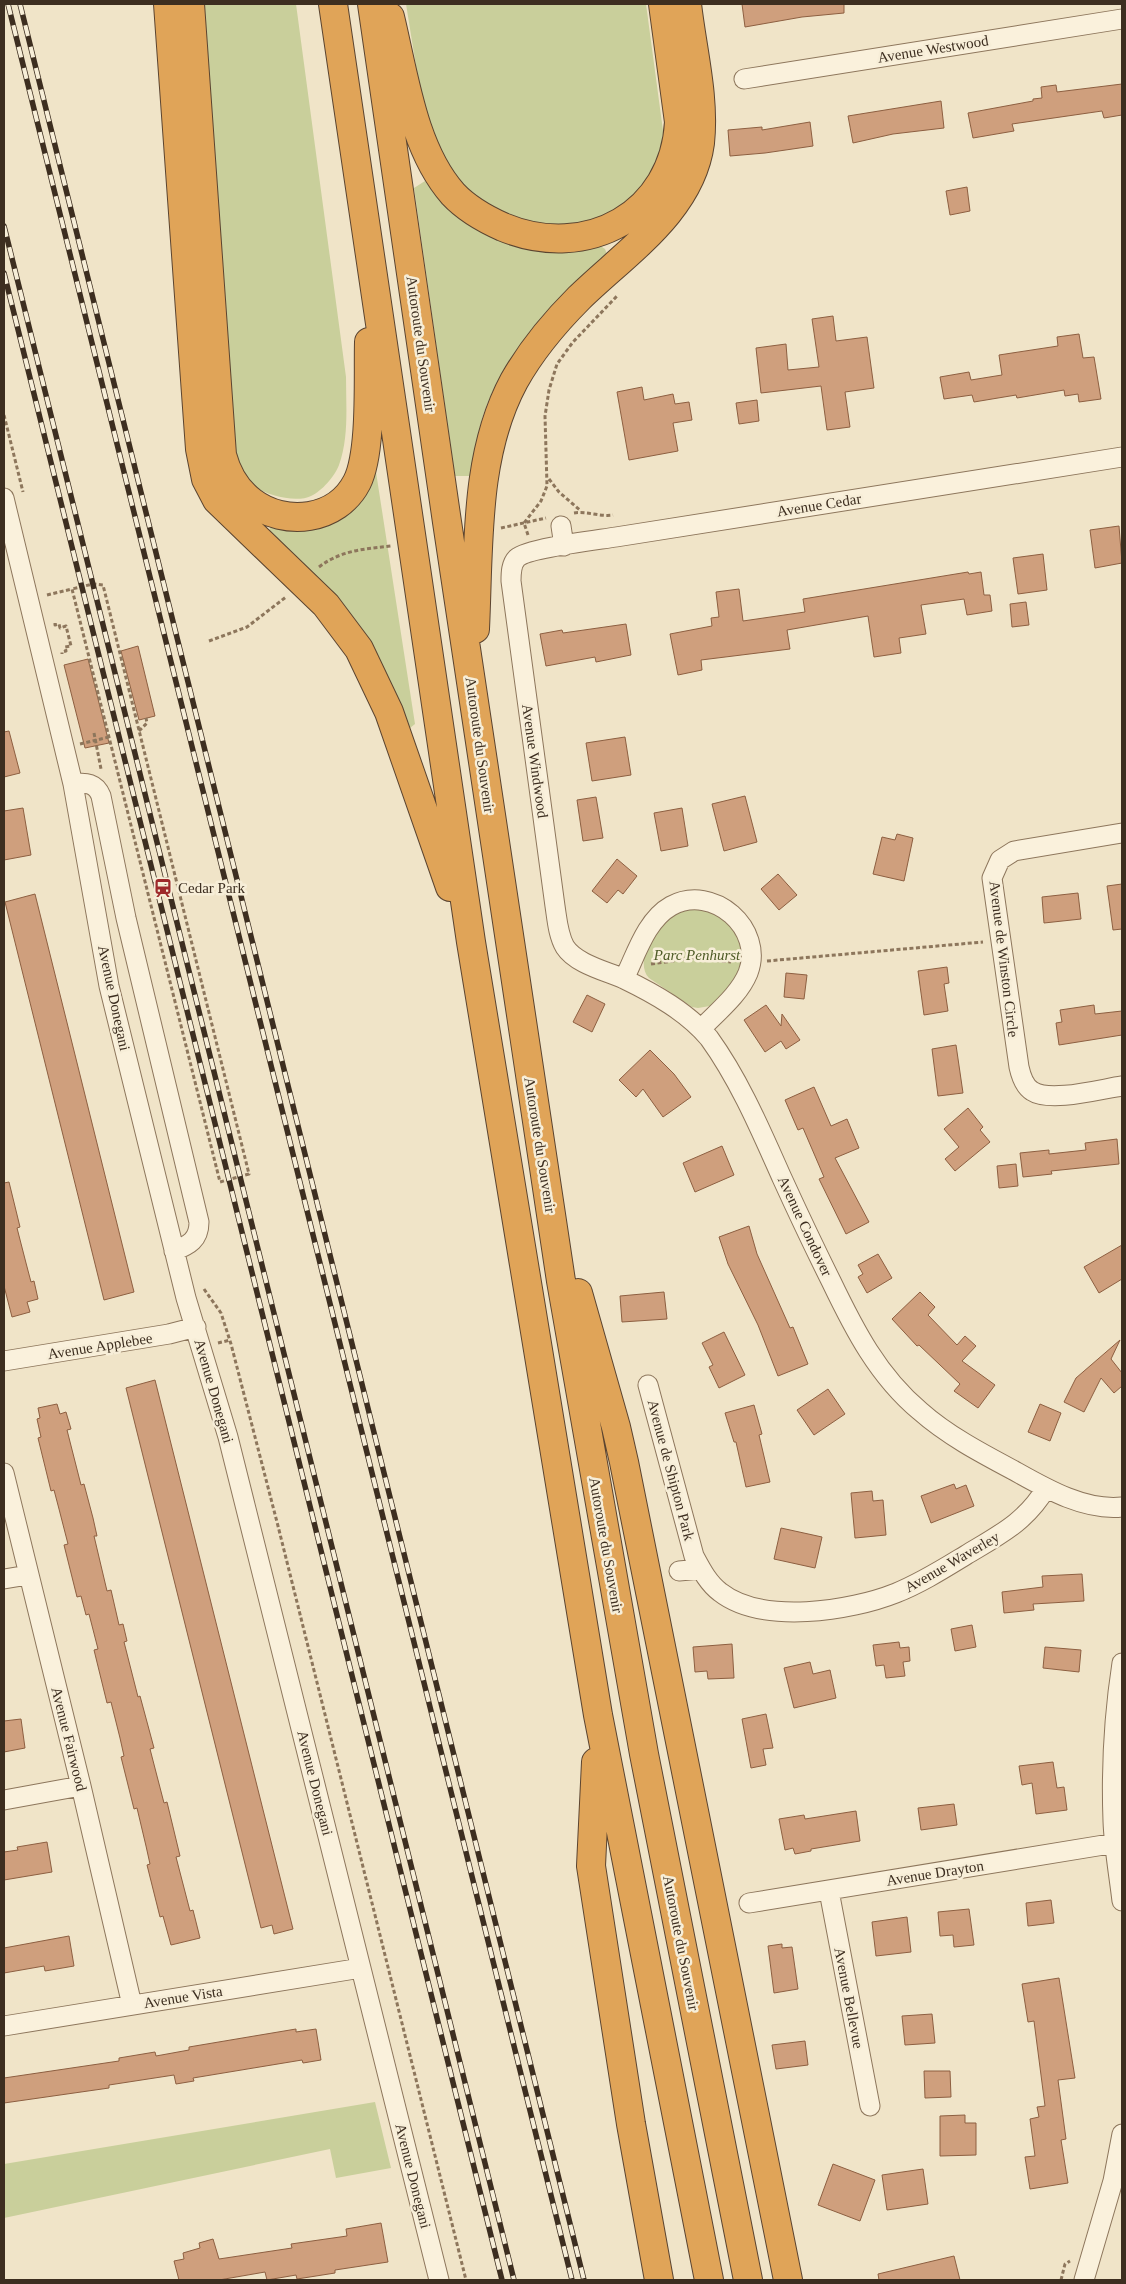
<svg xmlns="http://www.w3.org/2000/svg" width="1126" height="2284" font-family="Georgia,serif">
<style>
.green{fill:#c9cf9b}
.building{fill:#cf9f7d;stroke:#8d5f41}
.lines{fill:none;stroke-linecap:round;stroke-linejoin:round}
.minor-casing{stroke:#8d765c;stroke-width:21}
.highway-casing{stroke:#5b4430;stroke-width:30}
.path{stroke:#8d765c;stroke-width:3;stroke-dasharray:4 2.5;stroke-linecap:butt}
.minor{stroke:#faf1dc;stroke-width:19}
.highway{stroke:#e0a458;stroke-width:28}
.rail-casing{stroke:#3d2e20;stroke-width:5.5}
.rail{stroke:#f7eed8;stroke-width:4;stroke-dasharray:11;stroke-linecap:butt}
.labels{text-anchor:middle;stroke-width:5;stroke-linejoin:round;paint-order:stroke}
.street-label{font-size:15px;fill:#3d2e20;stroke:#f7eed8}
.poi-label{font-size:15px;fill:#3d2e20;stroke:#f7eed8;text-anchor:start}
.park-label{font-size:15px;font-style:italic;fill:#4d5a26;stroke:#f7eed8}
</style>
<rect width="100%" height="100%" fill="#f0e4c8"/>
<path class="green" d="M 201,4 L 296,4 L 346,377 C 346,406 349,437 339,465 C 335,476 322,491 311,496 C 295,504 258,494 247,480 C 241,472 238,460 235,451 Z
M 406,4 L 646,4 L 664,138 L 656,168 L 637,195 L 614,214 L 590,222 L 562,227 L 534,224 L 507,215 L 478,200 L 454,176 L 425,122 Z
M 425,181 L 437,197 L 458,217 L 483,232 L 599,245 L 605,249 L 608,257 C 561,301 513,341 488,402 C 478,425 475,452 471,476 L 455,476 L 414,188 Z
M 374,459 L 415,724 L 410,728 L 403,728 L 267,534 L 272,525 L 305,527 Z
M 697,909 L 721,915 L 737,934 L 743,957 L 741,968 L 732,984 L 710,1006 L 698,1008 L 692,1007 L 649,978 C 633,961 657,923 674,914 C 682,910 689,910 697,909 Z
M 375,2102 L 391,2168 L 336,2178 L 330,2149 L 4,2218 L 4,2164 Z"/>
<path class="building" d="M 742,4 L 844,4 L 844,13 L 802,17 L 745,27 Z
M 1122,84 L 1122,115 L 1104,118 L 1102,111 L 1012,124 L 1014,131 L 973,138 L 968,113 L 1033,101 L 1033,99 L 1042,98 L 1041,87 L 1056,85 L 1057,92 Z
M 941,101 L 944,128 L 893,134 L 853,143 L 848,116 Z
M 810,122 L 813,146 L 765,153 L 730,156 L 728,130 L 762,127 L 762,130 Z
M 967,187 L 970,211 L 950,215 L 946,191 Z
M 833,316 L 836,341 L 867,337 L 874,388 L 845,392 L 850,427 L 827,430 L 821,386 L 761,393 L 756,348 L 786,344 L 788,370 L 819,367 L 812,319 Z
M 1079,334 L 1083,358 L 1094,357 L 1101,399 L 1079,402 L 1078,394 L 1065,396 L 1064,390 L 1017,398 L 1016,395 L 974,402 L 972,395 L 944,399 L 940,377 L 969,372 L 971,380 L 1002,375 L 999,355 L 1058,346 L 1057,337 Z
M 642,387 L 644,400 L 673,394 L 675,404 L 689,402 L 692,420 L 673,423 L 678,451 L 629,460 L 617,392 Z
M 757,400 L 759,421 L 739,424 L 736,403 Z
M 1119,526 L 1122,563 L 1095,568 L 1090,530 Z
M 1043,554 L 1047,590 L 1018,594 L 1013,558 Z
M 968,572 L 969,574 L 981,572 L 984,595 L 990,595 L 992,611 L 967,615 L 964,599 L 921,605 L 926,634 L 899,638 L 901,653 L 874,657 L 868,616 L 787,630 L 790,649 L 701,660 L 702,670 L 678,675 L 670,634 L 712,626 L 711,618 L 719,617 L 716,592 L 739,589 L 743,621 L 805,612 L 803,599 Z
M 1026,602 L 1029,625 L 1012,627 L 1010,604 Z
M 626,624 L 631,655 L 596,662 L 595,657 L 546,666 L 540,634 L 562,630 L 563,633 Z
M 138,646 L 155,716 L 139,720 L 121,651 Z
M 88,659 L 109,743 L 85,748 L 64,665 Z
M 9,731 L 20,773 L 4,777 L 4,732 Z
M 625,737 L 631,775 L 592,781 L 586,743 Z
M 745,796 L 757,842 L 724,851 L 712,804 Z
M 596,797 L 603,838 L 583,841 L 577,800 Z
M 23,808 L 31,855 L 4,860 L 4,811 Z
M 682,808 L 688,846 L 661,851 L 654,813 Z
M 897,834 L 913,838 L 904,881 L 873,874 L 882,837 L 895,840 Z
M 617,859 L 637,876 L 623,894 L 618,890 L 607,903 L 592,891 Z
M 778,874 L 797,895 L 779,910 L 761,889 Z
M 1122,884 L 1122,929 L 1113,930 L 1107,886 Z
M 1078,893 L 1081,919 L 1044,923 L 1042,897 Z
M 35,894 L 134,1292 L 104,1300 L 5,902 Z
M 947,967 L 949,983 L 944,984 L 948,1011 L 924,1015 L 918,971 Z
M 786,973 L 807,975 L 804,999 L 784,997 Z
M 587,995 L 605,1004 L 592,1032 L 573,1022 Z
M 766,1005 L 781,1026 L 782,1014 L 800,1040 L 786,1049 L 781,1041 L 765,1052 L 744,1020 Z
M 1094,1005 L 1095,1014 L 1122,1011 L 1122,1035 L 1059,1045 L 1056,1023 L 1062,1022 L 1060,1010 Z
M 956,1045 L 963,1093 L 938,1096 L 932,1049 Z
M 650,1050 L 674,1074 L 691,1097 L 663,1117 L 643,1089 L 636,1097 L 619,1080 Z
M 814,1087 L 831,1126 L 847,1119 L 859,1148 L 835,1158 L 869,1222 L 846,1234 L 819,1179 L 824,1177 L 803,1128 L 798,1130 L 785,1100 Z
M 968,1108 L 983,1127 L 980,1130 L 990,1142 L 955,1171 L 945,1159 L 959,1147 L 944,1129 Z
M 1117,1139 L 1119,1164 L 1051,1171 L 1052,1174 L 1023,1177 L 1020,1153 L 1049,1150 L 1049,1154 L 1086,1150 L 1085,1143 Z
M 722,1146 L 734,1175 L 695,1192 L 683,1163 Z
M 1016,1164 L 1018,1186 L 999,1188 L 997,1166 Z
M 9,1182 L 20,1227 L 17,1228 L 26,1263 L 31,1282 L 34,1281 L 38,1299 L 27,1302 L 30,1312 L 12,1317 L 4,1286 L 4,1183 Z
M 749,1226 L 757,1254 L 790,1328 L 793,1327 L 808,1364 L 778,1376 L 758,1325 L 728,1264 L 719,1237 Z
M 1122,1245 L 1122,1279 L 1099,1293 L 1084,1267 Z
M 878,1254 L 892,1278 L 867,1293 L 858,1277 L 863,1274 L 858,1265 Z
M 664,1292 L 667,1319 L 622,1322 L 620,1296 Z
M 920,1292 L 935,1307 L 928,1315 L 957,1345 L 965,1336 L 976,1346 L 962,1361 L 995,1385 L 978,1408 L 954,1391 L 960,1384 L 919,1345 L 917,1346 L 892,1319 Z
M 724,1332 L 745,1375 L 719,1388 L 709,1367 L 713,1365 L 702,1343 Z
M 1120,1340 L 1111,1359 L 1122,1373 L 1122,1386 L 1114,1393 L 1101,1378 L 1084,1412 L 1064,1402 L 1076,1378 Z
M 155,1380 L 293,1929 L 274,1934 L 272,1925 L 261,1928 L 126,1388 Z
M 828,1389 L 845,1414 L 814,1435 L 797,1410 Z
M 57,1404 L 60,1414 L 66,1412 L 71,1429 L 67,1430 L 81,1485 L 84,1484 L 93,1518 L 97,1536 L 94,1536 L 107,1591 L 111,1590 L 119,1625 L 123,1624 L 127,1641 L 124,1642 L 138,1697 L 140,1696 L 154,1748 L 150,1749 L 164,1803 L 167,1802 L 180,1856 L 176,1857 L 190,1911 L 193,1910 L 200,1938 L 171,1945 L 163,1916 L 160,1917 L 147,1865 L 150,1864 L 146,1846 L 137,1808 L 134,1809 L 121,1757 L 124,1756 L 120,1738 L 111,1702 L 107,1703 L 94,1650 L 98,1649 L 89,1614 L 86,1615 L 81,1596 L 77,1597 L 64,1545 L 68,1544 L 59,1509 L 54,1490 L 51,1491 L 38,1438 L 41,1437 L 37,1419 L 40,1418 L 38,1408 Z
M 1040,1404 L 1061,1413 L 1050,1441 L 1028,1432 Z
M 754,1405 L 762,1434 L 759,1435 L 770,1482 L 746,1487 L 736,1442 L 734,1442 L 725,1413 Z
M 954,1484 L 956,1489 L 966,1485 L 974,1506 L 931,1523 L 921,1496 Z
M 872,1491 L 873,1501 L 883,1500 L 886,1535 L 855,1538 L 851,1493 Z
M 781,1528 L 822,1537 L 815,1568 L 774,1559 Z
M 1082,1574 L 1084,1601 L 1033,1604 L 1034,1610 L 1004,1613 L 1002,1592 L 1043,1587 L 1042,1576 Z
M 972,1625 L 976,1647 L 955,1651 L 951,1629 Z
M 899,1642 L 900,1648 L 909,1647 L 910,1661 L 903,1662 L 905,1676 L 886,1678 L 884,1665 L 876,1666 L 873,1645 Z
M 732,1644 L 734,1678 L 708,1679 L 707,1671 L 695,1672 L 693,1647 Z
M 1045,1647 L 1081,1650 L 1079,1672 L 1043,1668 Z
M 810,1662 L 813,1674 L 830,1670 L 836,1698 L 794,1708 L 784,1668 Z
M 766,1714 L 773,1748 L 763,1749 L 766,1765 L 751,1768 L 742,1719 Z
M 21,1719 L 25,1748 L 4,1752 L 4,1721 Z
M 1053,1762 L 1057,1788 L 1064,1787 L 1067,1810 L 1036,1814 L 1032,1783 L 1022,1785 L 1019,1766 Z
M 954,1804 L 957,1825 L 921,1830 L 918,1808 Z
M 856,1811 L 860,1841 L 811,1849 L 811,1851 L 795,1854 L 793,1848 L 785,1850 L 779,1819 L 804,1815 L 805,1819 Z
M 47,1842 L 52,1872 L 4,1880 L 4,1852 L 18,1850 L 17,1847 Z
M 1051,1900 L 1054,1923 L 1028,1926 L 1026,1903 Z
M 969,1909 L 974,1945 L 954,1947 L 953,1935 L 940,1936 L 938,1912 Z
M 907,1917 L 911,1952 L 876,1956 L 872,1922 Z
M 69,1936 L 74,1966 L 45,1971 L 44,1966 L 4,1973 L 4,1948 Z
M 782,1944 L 782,1948 L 792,1947 L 798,1989 L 774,1993 L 768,1946 Z
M 1059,1978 L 1075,2078 L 1058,2080 L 1066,2139 L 1061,2140 L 1068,2183 L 1030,2189 L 1025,2157 L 1035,2156 L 1030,2119 L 1039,2117 L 1037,2107 L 1045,2106 L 1034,2021 L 1028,2022 L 1022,1984 Z
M 932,2014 L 935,2043 L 905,2045 L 902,2016 Z
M 296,2029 L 296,2032 L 316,2029 L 321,2060 L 303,2063 L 302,2060 L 193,2078 L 194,2081 L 176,2084 L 174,2075 L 109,2085 L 109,2088 L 4,2103 L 4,2078 L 119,2061 L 119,2058 L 155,2052 L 156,2056 L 189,2050 L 189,2047 Z
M 805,2041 L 808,2065 L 776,2069 L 772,2045 Z
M 924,2071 L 950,2071 L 951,2097 L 925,2098 Z
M 965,2115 L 965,2123 L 976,2123 L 976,2155 L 940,2156 L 940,2116 Z
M 833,2164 L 875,2180 L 860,2221 L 818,2205 Z
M 923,2169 L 928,2204 L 887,2210 L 882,2175 Z
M 381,2223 L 388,2262 L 335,2270 L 335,2273 L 297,2279 L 296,2275 L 267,2280 L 265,2272 L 219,2280 L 179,2280 L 174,2261 L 184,2259 L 183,2253 L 200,2248 L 199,2243 L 213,2239 L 219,2259 L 292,2248 L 291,2244 L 347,2236 L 346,2229 Z
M 954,2256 L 960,2280 L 879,2280 L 878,2274 Z"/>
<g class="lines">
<g class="minor-casing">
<path id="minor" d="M 744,79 L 1122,19
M 1122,457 L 616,537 C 598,540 528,548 517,558 C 511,564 511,573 511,581 L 555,906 C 557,919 558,935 565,947 C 576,964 606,971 624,979 C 655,994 687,1012 709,1038 C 740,1081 761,1131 782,1178 C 798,1213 814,1247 831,1281 C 854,1329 878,1376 920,1411 C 947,1435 981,1453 1013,1470 C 1045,1488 1084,1511 1122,1507
M 4,498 L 73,784 L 109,986 L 186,1298 L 228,1437 L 439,2280
M 561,526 L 564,546
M 73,784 C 86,782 96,783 101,796 L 126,918 L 199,1222 C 199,1240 189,1245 174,1251
M 1122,833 L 1014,851 L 1000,860 L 992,878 L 1019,1067 C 1021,1076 1024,1086 1032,1091 C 1050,1103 1101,1089 1122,1086
M 624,979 C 636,955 646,920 671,906 C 713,883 765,929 748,973 C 739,995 717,1012 701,1029
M 4,1361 L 169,1334 L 196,1327
M 648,1385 L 694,1556 C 701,1569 708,1583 720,1592 C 762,1625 851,1611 896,1593 C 921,1583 943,1569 966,1555 C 999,1535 1026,1522 1046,1488
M 4,1473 L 81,1786 L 132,2005
M 679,1571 L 701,1569
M 4,1579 L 28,1575
M 1122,1663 C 1114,1715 1111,1768 1113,1821 C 1114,1848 1119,1875 1122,1901
M 4,1800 L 81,1786
M 829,1891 L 870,2106
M 749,1903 L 1122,1842
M 4,2026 L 361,1968
M 1084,2280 L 1113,2181 L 1122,2134"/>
</g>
<g class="highway-casing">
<path id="highway" d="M 168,4 L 200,449 L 206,479 L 217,500 L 326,605 L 359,649 L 389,712 L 450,887
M 190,4 L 222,455 C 227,474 236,490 252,502 C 285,527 337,521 357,482 C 372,452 368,378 369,342
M 333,4 L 471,942 L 598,1715 L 709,2280
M 372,4 L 447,522 L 561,1281 L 644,1754 L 748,2280
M 390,17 C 404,75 413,149 453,194 C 467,209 485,219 503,227 C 587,262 674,214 679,122 L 663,4
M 475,629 C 479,547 474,455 514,381 C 532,349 554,323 579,298 C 625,253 691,211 700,143 C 705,97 692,49 687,4
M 578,1293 L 616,1427 L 624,1462 L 788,2280
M 596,1762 L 591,1866 L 631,2124 L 659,2280"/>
</g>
<path class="path" d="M 4,415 L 23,492
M 549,479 L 559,492 L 581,511
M 574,513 C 587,511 600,517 613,515
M 501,528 L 546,518
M 528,535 L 524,523 L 541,501 L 547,486 L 545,416 L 549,390 L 557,364 L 573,342 L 617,296
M 319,567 C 341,550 365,549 391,546
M 47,595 L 72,589 L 220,1182 L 249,1174 L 103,585 L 93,584 L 72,589
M 55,623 L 55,625 L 59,624 L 60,628 L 66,626 L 71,646 L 65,647 L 66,651 L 62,652 L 62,654
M 209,641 L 247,627 L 286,597
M 139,731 L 147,723 L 146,718
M 94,733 L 101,769
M 80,744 L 109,737
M 767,961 L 983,942
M 651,964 L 694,958 L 731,962
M 204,1289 L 221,1313 L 231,1344 L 278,1526 L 466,2280
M 218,1343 L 230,1340
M 1061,2280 L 1065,2264 L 1070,2261"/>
<use href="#minor" class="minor"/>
<use href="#highway" class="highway"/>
<g class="rail-casing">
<path id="rail" d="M 8,4 L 572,2280
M 20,4 L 584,2280
M 4,226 L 514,2280
M 4,273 L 502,2280"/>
</g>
<use href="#rail" class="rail"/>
</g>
<defs>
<g id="station-bare" transform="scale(1.5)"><path d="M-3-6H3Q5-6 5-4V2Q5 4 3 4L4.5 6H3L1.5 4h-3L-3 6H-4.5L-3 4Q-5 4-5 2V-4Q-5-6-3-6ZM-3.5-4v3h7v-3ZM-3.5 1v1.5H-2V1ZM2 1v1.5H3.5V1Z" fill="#9e2a2b" stroke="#f7eed8" stroke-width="2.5" paint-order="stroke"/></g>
</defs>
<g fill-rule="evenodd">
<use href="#station-bare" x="163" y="888"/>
</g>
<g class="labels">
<g class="street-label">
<text transform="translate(933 49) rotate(-9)" y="5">Avenue Westwood</text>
<text transform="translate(421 344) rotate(82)" y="5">Autoroute du Souvenir</text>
<text transform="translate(819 505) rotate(-9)" y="5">Avenue Cedar</text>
<text transform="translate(480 745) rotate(82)" y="5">Autoroute du Souvenir</text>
<text transform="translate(535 761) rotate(82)" y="5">Avenue Windwood</text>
<text transform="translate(1004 959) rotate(83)" y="5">Avenue de Winston Circle</text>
<text transform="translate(114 998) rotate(78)" y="5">Avenue Donegani</text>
<text transform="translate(540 1145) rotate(81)" y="5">Autoroute du Souvenir</text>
<text transform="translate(805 1226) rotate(65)" y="5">Avenue Condover</text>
<text transform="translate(100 1346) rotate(-9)" y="5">Avenue Applebee</text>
<text transform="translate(214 1391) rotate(74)" y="5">Avenue Donegani</text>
<text transform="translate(671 1470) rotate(75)" y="5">Avenue de Shipton Park</text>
<text transform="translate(606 1545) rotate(80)" y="5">Autoroute du Souvenir</text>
<text transform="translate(952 1562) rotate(-30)" y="5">Avenue Waverley</text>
<text transform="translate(69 1739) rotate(76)" y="5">Avenue Fairwood</text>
<text transform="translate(315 1783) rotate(76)" y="5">Avenue Donegani</text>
<text transform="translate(935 1873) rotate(-9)" y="5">Avenue Drayton</text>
<text transform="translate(681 1943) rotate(79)" y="5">Autoroute du Souvenir</text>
<text transform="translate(183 1997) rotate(-9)" y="5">Avenue Vista</text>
<text transform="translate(849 1998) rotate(79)" y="5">Avenue Bellevue</text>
<text transform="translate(413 2176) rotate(76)" y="5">Avenue Donegani</text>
</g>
<g class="poi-label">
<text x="178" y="893">Cedar Park</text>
</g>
<g class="park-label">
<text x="697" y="960">Parc Penhurst</text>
</g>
</g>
<rect width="1126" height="2284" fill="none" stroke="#3d2e20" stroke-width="10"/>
</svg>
